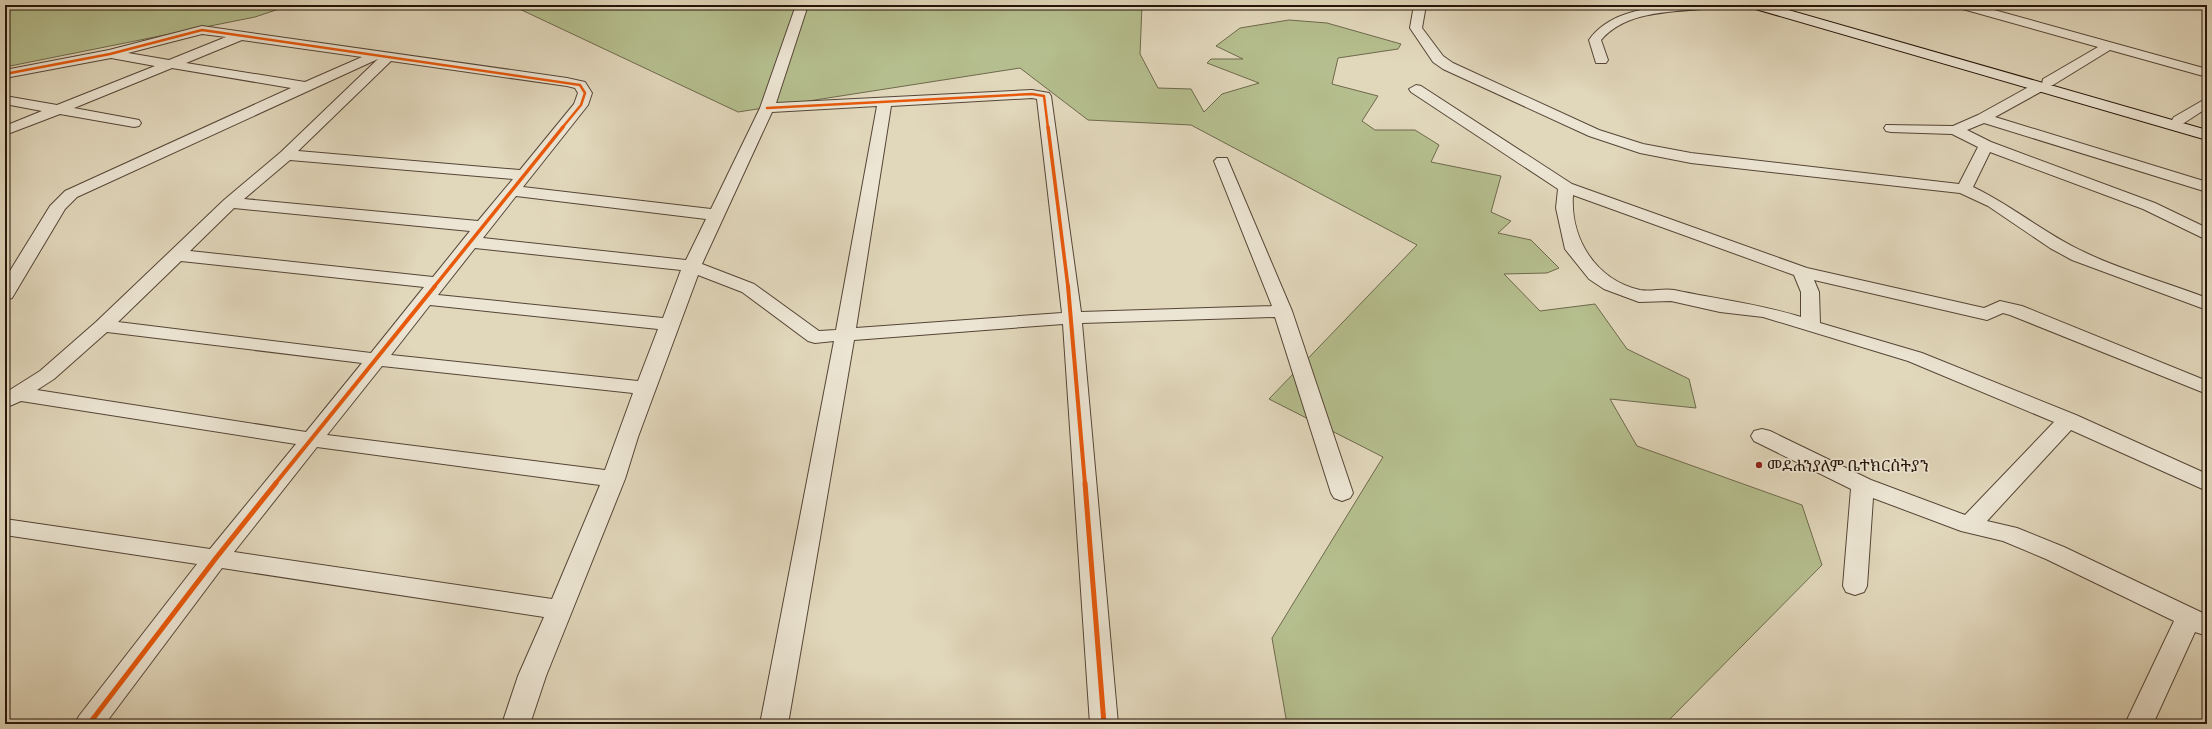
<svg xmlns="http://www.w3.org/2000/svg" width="2212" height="729" font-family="Alegreya,'Noto Serif Ethiopic',serif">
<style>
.green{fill:#b5be8e;stroke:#6e694c}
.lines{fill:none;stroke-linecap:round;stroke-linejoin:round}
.minor-casing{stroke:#554536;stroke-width:2}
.secondary-casing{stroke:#261409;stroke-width:2}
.minor{fill:#ece5d3;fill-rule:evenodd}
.secondary{fill:#ece5d3;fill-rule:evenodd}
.cycleway-far3-casing{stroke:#ece5d3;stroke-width:4}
.cycleway-far2-casing{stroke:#ece5d3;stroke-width:5.5}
.cycleway-far1-casing{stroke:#ece5d3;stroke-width:6}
.cycleway-casing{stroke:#ece5d3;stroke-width:8}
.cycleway-far3{stroke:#e8590c;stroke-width:2.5}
.cycleway-far2{stroke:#e8590c;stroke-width:3.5}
.cycleway-far1{stroke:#e8590c;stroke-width:4}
.cycleway{stroke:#e8590c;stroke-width:5}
.poi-dot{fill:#8f2418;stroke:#ece5d3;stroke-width:1.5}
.labels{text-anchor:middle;stroke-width:3.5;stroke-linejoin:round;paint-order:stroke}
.poi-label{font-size:16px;fill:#261409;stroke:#ece5d3;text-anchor:start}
</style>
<rect width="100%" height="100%" fill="#e1d7bb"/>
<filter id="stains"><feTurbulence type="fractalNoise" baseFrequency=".005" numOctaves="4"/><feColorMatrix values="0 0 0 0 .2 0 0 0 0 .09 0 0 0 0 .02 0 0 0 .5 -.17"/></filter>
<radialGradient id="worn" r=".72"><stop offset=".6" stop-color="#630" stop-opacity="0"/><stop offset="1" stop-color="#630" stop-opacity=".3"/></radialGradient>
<path class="green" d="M 5,5 L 291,5 L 255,17 L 5,67 Z
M 511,5 L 1140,5 L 1142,6 L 1140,54 L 1158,88 L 1191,89 L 1204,112 L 1222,94 L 1259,83 L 1207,63 L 1211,59 L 1243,59 L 1216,46 L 1240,28 L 1289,20 L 1327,23 L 1401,44 L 1398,49 L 1338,58 L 1332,84 L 1378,96 L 1362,121 L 1375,130 L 1415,130 L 1439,145 L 1431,162 L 1501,176 L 1491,212 L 1511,221 L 1498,233 L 1531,240 L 1559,268 L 1547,273 L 1504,274 L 1540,311 L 1595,304 L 1627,349 L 1689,379 L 1696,408 L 1610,399 L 1637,446 L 1802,505 L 1822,565 L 1669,720 L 1670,724 L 1287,724 L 1272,638 L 1383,457 L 1269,399 L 1417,245 L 1191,125 L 1088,120 L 1020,68 L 738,112 Z"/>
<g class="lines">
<g class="minor-casing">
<path id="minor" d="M 796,5 L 808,5 L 776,103 L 1032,90 L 1049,93 L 1051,96 L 1081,312 L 1272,306 L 1214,161 L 1217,158 L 1227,158 L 1292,311 L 1353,493 L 1350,498 L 1342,501 L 1334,498 L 1331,493 L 1275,317 L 1082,323 L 1118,724 L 1090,724 L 1063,324 L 854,340 L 788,724 L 760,724 L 834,341 L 815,343 L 808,341 L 742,292 L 698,275 L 638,437 L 625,479 L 546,676 L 530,724 L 502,724 L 518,676 L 544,617 L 222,568 L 105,724 L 75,724 L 79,716 L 197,564 L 5,535 L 5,519 L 210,549 L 296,444 L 21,401 L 5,408 L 5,393 L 40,371 L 96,322 L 224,200 L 281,152 L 378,59 L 77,197 L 65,209 L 12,298 L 5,300 L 5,279 L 50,206 L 65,191 L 291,88 L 172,68 L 74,108 L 139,120 L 141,123 L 139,126 L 134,127 L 60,114 L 5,135 L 5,126 L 42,111 L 5,104 L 5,96 L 57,105 L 155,66 L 111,58 L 5,78 L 5,70 L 109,50 L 202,26 L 567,78 L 585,82 L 592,93 L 588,105 L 523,187 L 711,209 L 760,108 ZM 202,34 L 226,37 L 169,60 L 128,53 ZM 242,40 L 362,57 L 305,82 L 186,63 ZM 391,61 L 567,86 L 575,88 L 578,93 L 574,104 L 520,170 L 298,151 ZM 1032,98 L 1037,99 L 1062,313 L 856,328 L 891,106 ZM 877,106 L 836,330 L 819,331 L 754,284 L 702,264 L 772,112 ZM 290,160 L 513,179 L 478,221 L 244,199 ZM 516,196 L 706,219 L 686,260 L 483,238 ZM 234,208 L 470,231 L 433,277 L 190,251 ZM 475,248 L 681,270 L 663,318 L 438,295 ZM 181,261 L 424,287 L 371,353 L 118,322 ZM 430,305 L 658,329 L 638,381 L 391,355 ZM 107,332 L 362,363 L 306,432 L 37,390 L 54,379 ZM 382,366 L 633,393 L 605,470 L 327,435 ZM 317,447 L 600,485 L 552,599 L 234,552 Z
M 1414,5 L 1426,5 L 1422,28 L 1443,56 L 1453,63 L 1599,130 L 1643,144 L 1691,153 L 1959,184 L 1978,147 L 1952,134 L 1891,132 L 1886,131 L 1884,128 L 1886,125 L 1953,126 L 1978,115 L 2034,84 L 2042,84 L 2043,79 L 2098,47 L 1959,8 L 1957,5 L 1976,5 L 2207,69 L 2207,77 L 2110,50 L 2053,85 L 2045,85 L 2044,90 L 1995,117 L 2207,182 L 2207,192 L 1984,123 L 1967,130 L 1991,142 L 2155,203 L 2207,228 L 2207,240 L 2143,209 L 1990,152 L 1973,187 C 2013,206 2045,234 2084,252 C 2121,270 2168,283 2207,298 L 2207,310 L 2072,260 L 2050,248 L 1988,206 L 1960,193 L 1691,163 L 1640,153 L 1589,136 L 1443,69 L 1433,62 L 1410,28 Z
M 1670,5 L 1707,5 L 1701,9 C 1667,12 1625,12 1601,40 L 1608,60 L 1606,63 L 1596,63 L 1589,40 C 1607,14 1641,9 1670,5 Z
M 1416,85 L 1421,86 L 1572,184 L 1807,268 L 1984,308 L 2000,301 L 2022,306 L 2207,381 L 2207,394 L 2010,315 L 2003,313 L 1987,320 L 1814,280 L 1819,292 L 1820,323 L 1922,353 L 2076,415 L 2207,474 L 2207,491 L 2071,430 L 1987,521 L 2017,528 L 2064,547 L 2207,615 L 2207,636 L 2195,632 L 2153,724 L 2125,724 L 2174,621 L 2046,559 L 2003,541 L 1961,531 L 1873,498 L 1867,586 L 1864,592 L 1855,595 L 1846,592 L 1843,586 L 1851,489 L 1754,441 L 1751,436 L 1754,431 L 1762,429 L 1770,431 L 1871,480 L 1965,515 L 2054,422 L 1908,361 L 1763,317 L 1720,312 L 1671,301 L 1639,302 L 1604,289 L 1589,279 L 1565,249 L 1556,208 L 1558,189 L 1411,92 L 1409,89 ZM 1573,195 L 1794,275 L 1801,292 L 1801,317 C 1760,304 1716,299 1674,290 C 1663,288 1651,292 1640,290 C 1596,280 1570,239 1573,195 Z
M 2207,98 L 2207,108 L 2184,123 L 2174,123 L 2172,120 L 2174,117 Z"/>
</g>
<g class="secondary-casing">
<path id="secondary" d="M 1750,5 L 1771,5 L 2207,130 L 2207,140 L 1752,8 Z"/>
</g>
<use href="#minor" class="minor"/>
<use href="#secondary" class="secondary"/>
<g class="cycleway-far3-casing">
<path id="cycleway-far3" d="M 5,74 L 110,54 L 202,30 L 580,85 L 585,93 L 581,105 L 562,128
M 767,108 L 1032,94 L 1044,96 L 1048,128"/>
</g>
<g class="cycleway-far2-casing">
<path id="cycleway-far2" d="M 1048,127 L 1068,287
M 434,287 L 563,127"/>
</g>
<g class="cycleway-far1-casing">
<path id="cycleway-far1" d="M 1068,286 L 1085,484
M 275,484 L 435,286"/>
</g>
<g class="cycleway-casing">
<path id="cycleway" d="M 1085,483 L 1104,724
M 89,724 L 216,558 L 276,483"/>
</g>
<use href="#cycleway-far3" class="cycleway-far3"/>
<use href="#cycleway-far2" class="cycleway-far2"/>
<use href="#cycleway-far1" class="cycleway-far1"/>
<use href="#cycleway" class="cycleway"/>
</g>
<circle class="poi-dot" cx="1759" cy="465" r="4"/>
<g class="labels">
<g class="poi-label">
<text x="1767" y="471">መደሐንያለም ቤተክርስትያን</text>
</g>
</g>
<rect width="2212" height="729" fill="none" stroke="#e1d7bb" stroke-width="20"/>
<rect x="6" y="6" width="2200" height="717" fill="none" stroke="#261409" stroke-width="2"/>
<rect x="10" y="10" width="2192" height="709" fill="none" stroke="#261409"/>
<rect width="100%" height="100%" filter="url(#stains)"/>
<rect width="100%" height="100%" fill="url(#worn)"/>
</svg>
